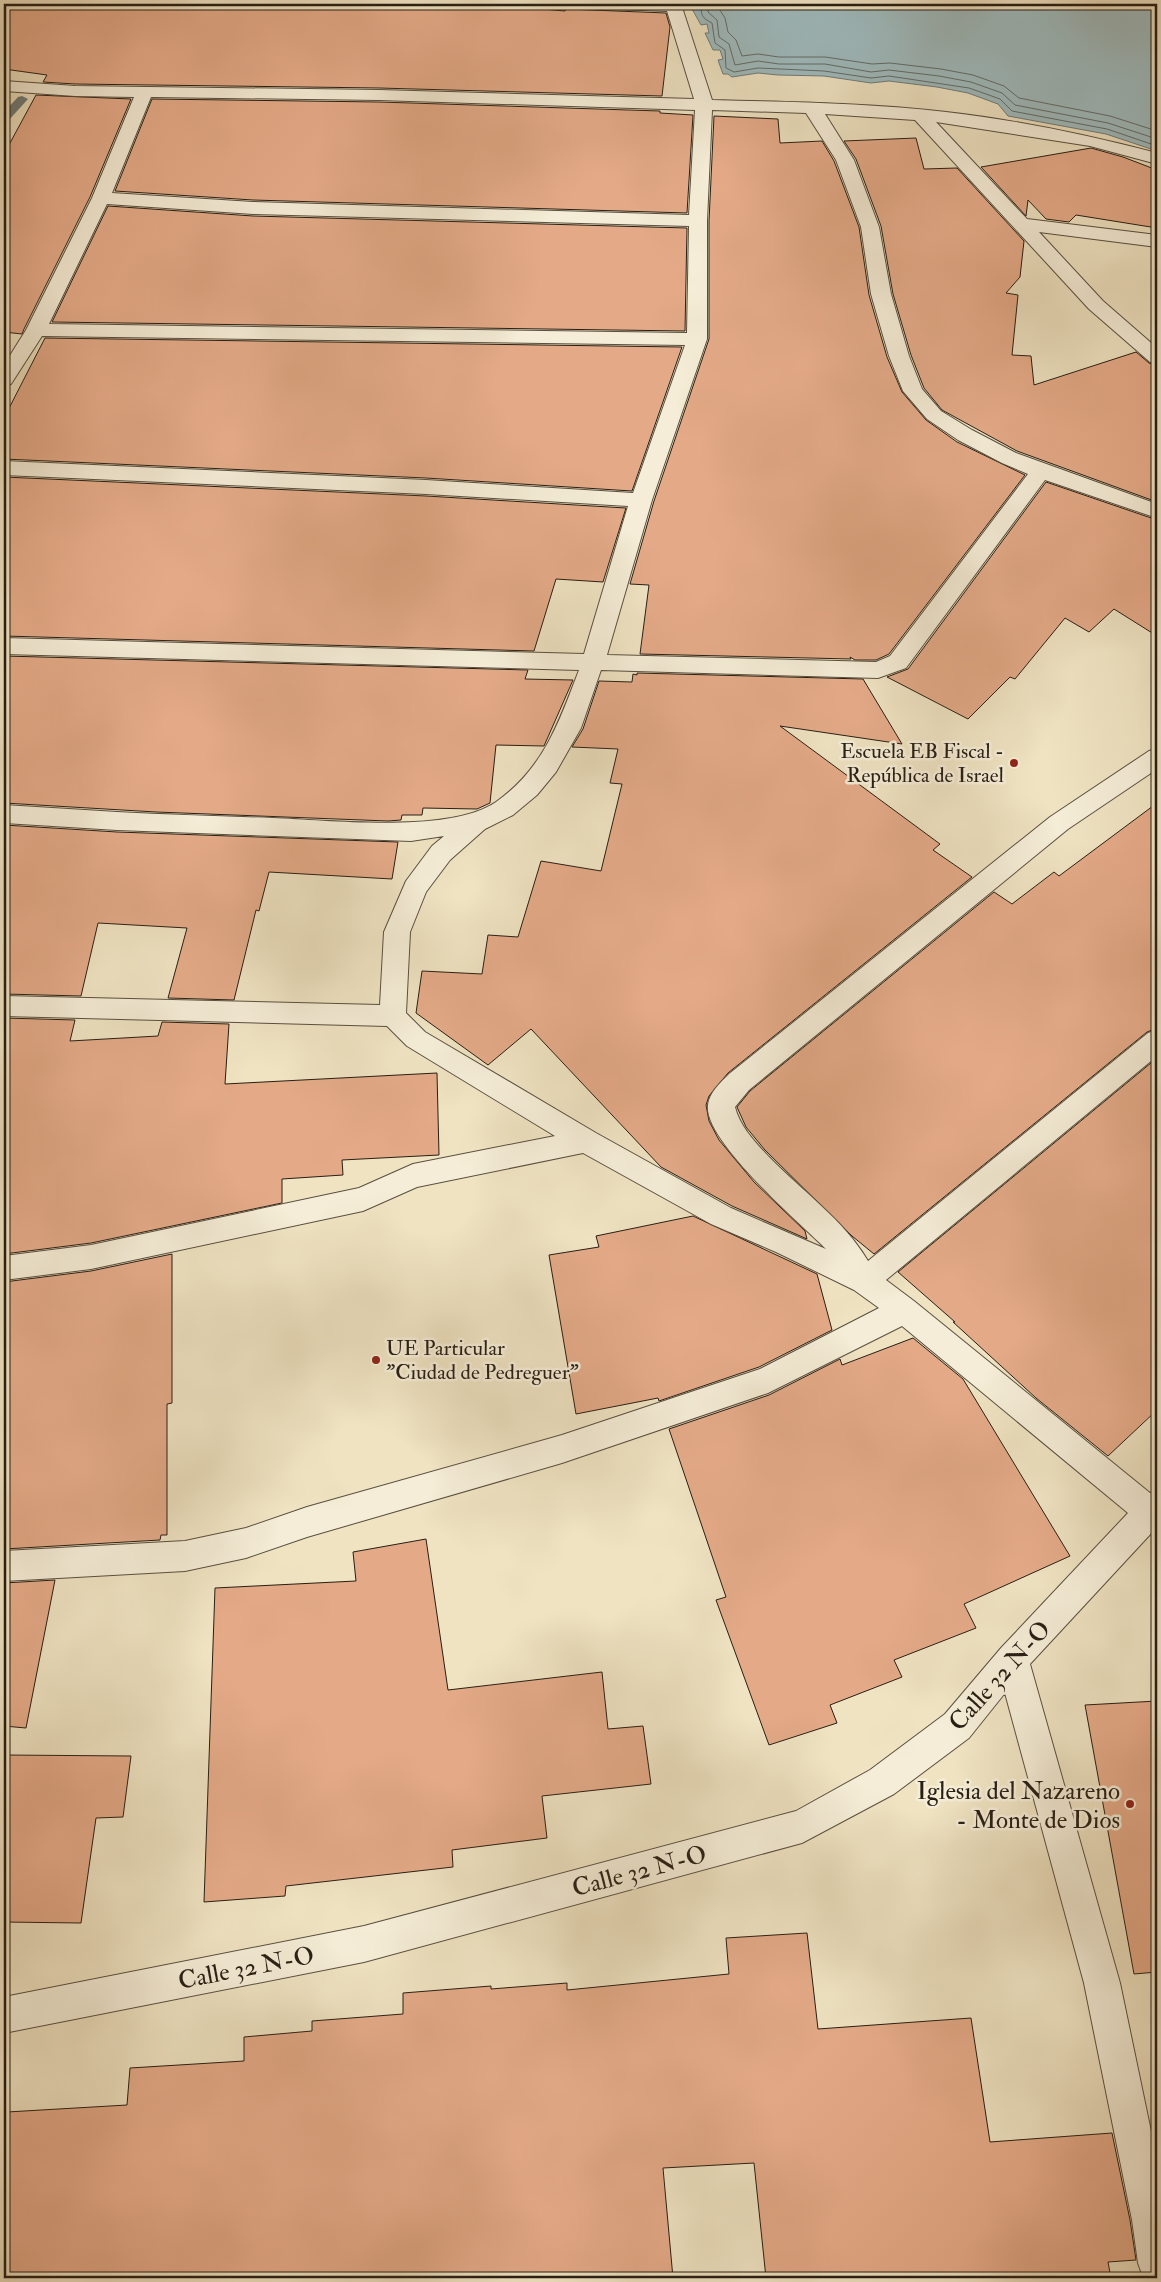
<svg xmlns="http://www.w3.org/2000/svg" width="1161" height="2282" font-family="'IM FELL Double Pica',serif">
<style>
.water{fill:#9fbbbe;stroke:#6f7c7a}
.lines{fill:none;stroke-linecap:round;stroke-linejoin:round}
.shore{stroke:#636c69;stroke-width:1}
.stream{fill:#6f7c7a;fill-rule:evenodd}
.building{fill:#e4aa88;stroke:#271e14}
.minor-casing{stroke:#594f40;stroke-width:2}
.minor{fill:#f5edd7;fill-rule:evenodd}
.poi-dot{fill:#8f2418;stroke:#f5edd7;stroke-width:2}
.labels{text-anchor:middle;stroke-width:5;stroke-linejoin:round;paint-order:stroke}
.poi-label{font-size:21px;fill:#271e14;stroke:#f5edd7;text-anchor:end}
.near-street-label{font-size:25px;fill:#271e14;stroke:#f5edd7}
.near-poi-label{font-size:25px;fill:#271e14;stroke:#f5edd7;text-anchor:end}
</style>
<rect width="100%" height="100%" fill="#efe3c2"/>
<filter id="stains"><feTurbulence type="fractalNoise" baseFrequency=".004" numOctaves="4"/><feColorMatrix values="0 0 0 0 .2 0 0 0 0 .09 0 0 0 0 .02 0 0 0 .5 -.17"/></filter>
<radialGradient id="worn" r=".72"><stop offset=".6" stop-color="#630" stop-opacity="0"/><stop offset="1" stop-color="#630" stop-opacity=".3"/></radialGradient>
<path class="water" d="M 697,4 L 1157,4 L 1157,151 L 1106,134 L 1008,116 L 998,104 L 968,93 L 937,87 L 889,81 L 871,83 L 824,76 L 778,75 L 758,73 L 732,77 L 728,74 L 723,74 L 718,60 L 723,59 L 720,50 L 713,50 L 705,33 L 709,33 L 707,24 L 701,25 L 691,7 L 698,6 Z"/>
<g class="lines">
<path class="shore" d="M 702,4 C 700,15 702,18 712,23 L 715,43 L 725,50 L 726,68 L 734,72 L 758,68 L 824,71 L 871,78 L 889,76 L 969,88 L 1000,99 L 1012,111 L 1107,129 L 1157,146
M 709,4 L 708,12 L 717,20 L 719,37 L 729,44 L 735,65 L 758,61 L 779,64 L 825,64 L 871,72 L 889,70 L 939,76 L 971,82 L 1002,93 L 1015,105 L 1108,123 L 1157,139
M 716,4 L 725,18 L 728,32 L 736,40 L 742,56 L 758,54 L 779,57 L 825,57 L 872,64 L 890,63 L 941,69 L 973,75 L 1004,86 L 1019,98 L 1110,116 L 1157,131"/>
<path class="stream" d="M 22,96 L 28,99 L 8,121 L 4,122 L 4,112 L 18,97 Z"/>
</g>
<path class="building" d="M 4,4 L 485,4 L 565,11 L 566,9 L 666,13 L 670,27 L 662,96 L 379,88 L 75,84 L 43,82 L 47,75 L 4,69 Z
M 36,95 L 131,99 L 90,197 L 24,329 L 22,334 L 4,332 L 4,154 Z
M 152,99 L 379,102 L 660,111 L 660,113 L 693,115 L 687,213 L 253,200 L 115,191 Z
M 714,116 L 778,119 L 780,143 L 822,141 L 834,161 L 859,227 L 869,295 L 887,357 L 902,392 L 926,420 L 957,442 L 1025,475 L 889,654 L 876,660 L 855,660 L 850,657 L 851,659 L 640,654 L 649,585 L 630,584 L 654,501 L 709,339 L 709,221 Z
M 916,138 L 924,169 L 957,168 L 1024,241 L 1020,277 L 1006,293 L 1018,295 L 1012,355 L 1031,356 L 1034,385 L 1136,352 L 1149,363 L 1157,366 L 1157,502 L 1017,451 L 942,410 L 924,388 L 911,355 L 893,294 L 881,226 L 856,159 L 844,141 Z
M 1091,148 L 1123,157 L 1157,170 L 1157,228 L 1076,215 L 1069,222 L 1046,219 L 1028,200 L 1026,216 L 981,167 Z
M 108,206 L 253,216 L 687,228 L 685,331 L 52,322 Z
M 45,338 L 682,347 L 632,491 L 426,478 L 4,459 L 4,418 Z
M 4,477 L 426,496 L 626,508 L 603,582 L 556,579 L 534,651 L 4,636 Z
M 1046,482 L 1157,520 L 1157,636 L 1114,609 L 1089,632 L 1065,618 L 1015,679 L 1010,677 L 968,719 L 887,677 L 908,669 Z
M 4,656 L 528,670 L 525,679 L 573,680 L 544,746 L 496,745 L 490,803 L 477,809 L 423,808 L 422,815 L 402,815 L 401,820 L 388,821 L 156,812 L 4,803 Z
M 637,673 L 863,679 L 902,744 L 780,726 L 940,844 L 933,850 L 972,877 L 728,1073 L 709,1096 L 706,1105 L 709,1121 L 719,1140 L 754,1182 L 805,1231 L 807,1239 L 732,1206 L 661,1167 L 531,1029 L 488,1065 L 416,1013 L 422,971 L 482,974 L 488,935 L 518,937 L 541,861 L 601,871 L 622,784 L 610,783 L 618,749 L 572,747 L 583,729 L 599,681 L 632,682 L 633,674 L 637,675 Z
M 1157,803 L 1157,1028 L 1147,1032 L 874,1254 L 852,1236 L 765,1150 L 746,1127 L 737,1107 L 750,1091 L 994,892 L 1012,904 L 1054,872 L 1059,876 Z
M 4,825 L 117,832 L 398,842 L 392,879 L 269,872 L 259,911 L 256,910 L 234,1000 L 168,998 L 187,928 L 98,923 L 81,996 L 4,994 Z
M 4,1018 L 75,1020 L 70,1041 L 158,1036 L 162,1022 L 229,1024 L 225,1084 L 437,1073 L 439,1155 L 342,1160 L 343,1175 L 282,1179 L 282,1203 L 91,1243 L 4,1254 Z
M 1157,1058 L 1157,1410 L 1108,1456 L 1036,1398 L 953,1322 L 955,1322 L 898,1272 Z
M 693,1216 L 817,1274 L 832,1330 L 759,1367 L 659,1401 L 658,1398 L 576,1414 L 549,1255 L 599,1247 L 596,1236 Z
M 172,1254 L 172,1403 L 167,1404 L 167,1535 L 161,1535 L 160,1540 L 4,1549 L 4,1282 L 91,1271 Z
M 913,1338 L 963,1379 L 1070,1556 L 964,1604 L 976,1628 L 894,1660 L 902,1677 L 830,1705 L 837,1723 L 769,1745 L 716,1600 L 726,1597 L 669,1429 L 769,1395 L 840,1359 L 842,1365 Z
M 426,1539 L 448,1690 L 602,1672 L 608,1729 L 643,1726 L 651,1784 L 542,1796 L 547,1838 L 452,1850 L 453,1867 L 286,1886 L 285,1896 L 204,1902 L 215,1588 L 356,1581 L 353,1552 Z
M 55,1580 L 26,1728 L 4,1726 L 4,1583 Z
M 1157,1701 L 1157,1972 L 1134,1974 L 1085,1705 Z
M 4,1755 L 131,1756 L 123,1817 L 96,1818 L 81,1923 L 4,1922 Z
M 807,1933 L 818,2029 L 971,2018 L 990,2142 L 1112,2133 L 1130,2220 L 1136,2260 L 1108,2262 L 1111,2278 L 766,2278 L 754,2163 L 663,2168 L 673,2278 L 4,2278 L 4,2145 L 7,2112 L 127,2105 L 130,2068 L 244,2061 L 244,2037 L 312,2031 L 312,2021 L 403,2014 L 403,1993 L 491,1986 L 491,1989 L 567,1983 L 567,1990 L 729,1974 L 726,1938 Z"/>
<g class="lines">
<g class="minor-casing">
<path id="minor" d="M 605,4 L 681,4 L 712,100 C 790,102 869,103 946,112 C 1017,120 1088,135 1157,153 L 1157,164 L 1090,146 L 936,122 L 1027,219 L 1157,235 L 1157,247 L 1039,232 L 1103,301 L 1157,348 L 1157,364 L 1150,362 L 1089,309 L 915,120 L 825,114 L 854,160 L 879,227 L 891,294 L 909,356 L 922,389 L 941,411 L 972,430 L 1016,453 L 1157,504 L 1157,518 L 1045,480 L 906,668 L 878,678 L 601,670 L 581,728 L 556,772 L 537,795 L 513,815 L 485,829 L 450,860 L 426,892 L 410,932 L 406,1013 L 425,1032 L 596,1133 L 731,1208 L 826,1249 C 801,1224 703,1140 708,1105 C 709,1093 721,1082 729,1074 L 1050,817 L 1149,751 L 1157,749 L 1157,769 L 1068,829 L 749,1090 L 735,1107 C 740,1127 755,1142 769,1157 C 802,1191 844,1220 868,1261 L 1148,1033 L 1157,1030 L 1157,1056 L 886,1280 L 914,1301 L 1150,1493 L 1157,1491 L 1157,1527 L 1030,1664 L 1120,1983 L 1157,2160 L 1157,2278 L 1143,2277 L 1138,2263 L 1132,2220 L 1084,1983 L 1005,1693 L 969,1738 L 894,1794 L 802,1843 L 364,1962 L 4,2033 L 4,1997 L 364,1926 L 796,1811 L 870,1770 L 945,1714 L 1001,1648 L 1128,1513 L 902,1326 L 768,1393 L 562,1463 L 307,1537 L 246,1558 L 185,1571 L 4,1581 L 4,1551 L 185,1541 L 246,1528 L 307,1507 L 562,1435 L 760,1369 L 879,1308 L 854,1290 L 776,1252 L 711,1224 L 583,1153 L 417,1187 L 363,1211 L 91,1269 L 4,1280 L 4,1256 L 91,1245 L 359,1188 L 413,1164 L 555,1136 L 407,1046 L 387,1026 L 4,1016 L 4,996 L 380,1005 L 384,932 L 406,881 L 432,846 L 444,836 L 411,841 L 117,830 L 4,823 L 4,805 C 42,807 79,810 117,812 C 169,815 221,816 273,818 C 329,820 450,834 496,802 C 544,768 559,722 579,670 L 4,654 L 4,638 L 584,654 L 628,506 L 426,494 L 4,475 L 4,461 L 426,480 L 633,493 L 685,345 L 42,336 L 11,384 L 4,386 L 4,365 L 26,330 L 92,198 L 134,97 L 75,96 L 4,91 L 4,81 L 75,86 L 379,90 L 694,99 L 667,11 L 613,9 L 607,8 ZM 151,97 L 379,100 L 695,110 L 689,215 L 253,202 L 112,193 ZM 712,110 L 806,113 L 836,160 L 861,227 L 871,294 L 889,356 L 903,391 L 927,419 L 958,440 L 1002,463 L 1028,474 L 890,656 L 876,662 L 607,655 L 652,500 L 707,339 L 707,221 ZM 107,204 L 253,214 L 689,226 L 687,333 L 49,324 Z"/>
</g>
<use href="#minor" class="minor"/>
</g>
<g class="poi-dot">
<circle cx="1014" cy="763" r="5"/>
<circle cx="376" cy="1360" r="5"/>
<circle cx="1130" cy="1804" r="5"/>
</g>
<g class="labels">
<g class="poi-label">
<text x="1004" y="758">Escuela EB Fiscal -<tspan x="1004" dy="24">República de Israel</tspan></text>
<text x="386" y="1355" text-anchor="start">UE Particular<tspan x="386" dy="24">"Ciudad de Pedreguer"</tspan></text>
</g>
<g class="near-street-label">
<text transform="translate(999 1675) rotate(-48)" y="9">Calle 32 N-O</text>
<text transform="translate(639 1870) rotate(-15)" y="9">Calle 32 N-O</text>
<text transform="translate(246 1967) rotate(-11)" y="9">Calle 32 N-O</text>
</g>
<g class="near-poi-label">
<text x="1120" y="1799">Iglesia del Nazareno<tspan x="1120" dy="29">- Monte de Dios</tspan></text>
</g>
</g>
<rect width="1161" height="2282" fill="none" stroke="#efe3c2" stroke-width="20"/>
<rect x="5" y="5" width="1151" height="2272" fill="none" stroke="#271e14" stroke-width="2.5"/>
<rect x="10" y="10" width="1141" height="2262" fill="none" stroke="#271e14"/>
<rect width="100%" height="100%" filter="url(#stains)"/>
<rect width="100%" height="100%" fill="url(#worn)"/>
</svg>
